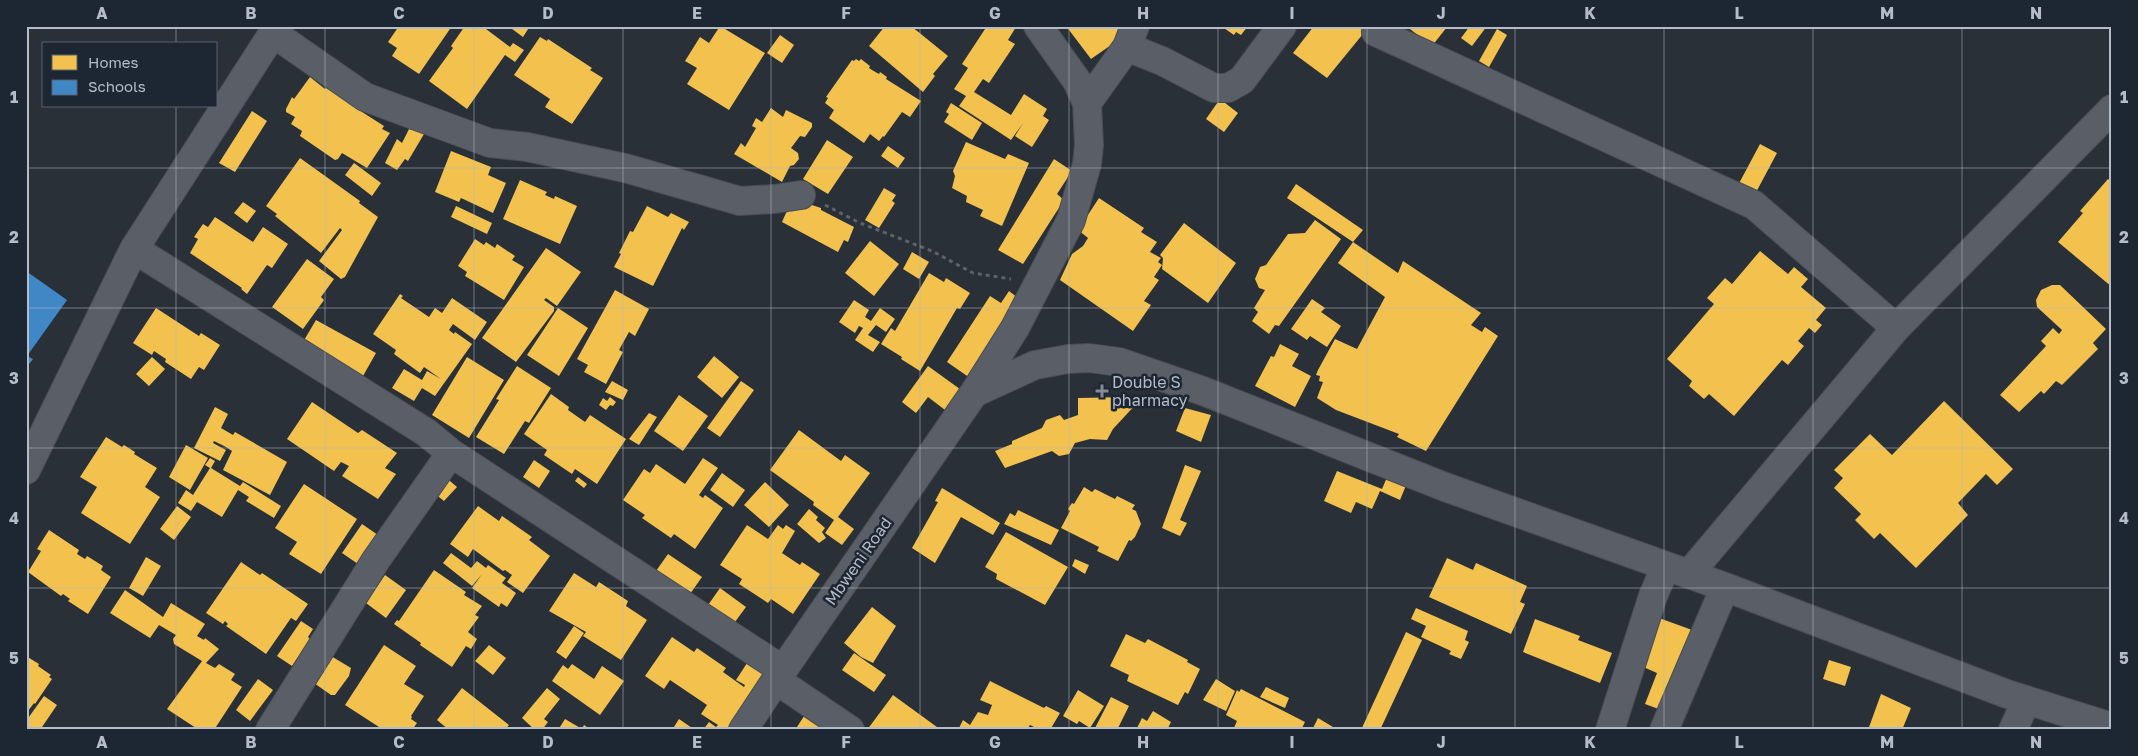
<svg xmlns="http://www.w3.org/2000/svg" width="2138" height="756" font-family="'Golos Text',sans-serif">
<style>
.homes{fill:#f2c14e}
.schools{fill:#3f88c5}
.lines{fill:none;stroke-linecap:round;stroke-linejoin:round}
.minor-casing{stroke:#484c53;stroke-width:30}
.path{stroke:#5d636a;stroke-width:3;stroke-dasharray:4 4;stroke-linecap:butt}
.minor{stroke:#5a5e66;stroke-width:28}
.grid{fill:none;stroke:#b4bcc9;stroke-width:1;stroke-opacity:0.55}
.poi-dot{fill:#848b96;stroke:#1d2633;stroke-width:2}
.labels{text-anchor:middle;stroke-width:5;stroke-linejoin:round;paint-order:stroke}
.poi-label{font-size:16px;fill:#b4bcc9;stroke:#1d2633;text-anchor:start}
.street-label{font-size:16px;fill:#b4bcc9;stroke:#1d2633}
.neatline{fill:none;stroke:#b4bcc9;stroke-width:2}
.grid-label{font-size:16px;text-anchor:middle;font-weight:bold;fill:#b4bcc9}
</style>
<rect width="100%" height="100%" fill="#2a3038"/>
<path class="homes" d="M 399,26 L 452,26 L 419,74 L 392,56 L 397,48 L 388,42 Z
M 465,26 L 482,26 L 510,47 L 513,43 L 524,50 L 515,62 L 505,55 L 467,109 L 429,81 L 453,48 L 451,46 Z
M 508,26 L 530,26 L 523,37 Z
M 720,26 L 765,53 L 729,110 L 687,84 L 697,68 L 685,61 L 700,37 L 709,43 Z
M 885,26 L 911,26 L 948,56 L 933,74 L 935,76 L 923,92 L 869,46 Z
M 987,26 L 1016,27 L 1008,40 L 1015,44 L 989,83 L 983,79 L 974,92 L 1011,115 L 1024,94 L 1047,109 L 1043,116 L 1049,120 L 1032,147 L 1015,136 L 1023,123 L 1011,140 L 959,106 L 966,96 L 954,89 L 968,68 L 962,64 Z
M 1066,26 L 1125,26 L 1124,36 L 1091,59 Z
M 1221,26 L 1248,26 L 1241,35 L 1236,32 L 1234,35 Z
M 1314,26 L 1363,26 L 1367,29 L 1327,78 L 1293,53 Z
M 1406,26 L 1446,26 L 1447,27 L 1432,46 Z
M 1470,26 L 1487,26 L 1472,46 L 1461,38 Z
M 1497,29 L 1507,35 L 1489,67 L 1479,61 Z
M 780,35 L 794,45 L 782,63 L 767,53 Z
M 540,37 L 547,41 L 548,39 L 592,68 L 590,70 L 603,78 L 572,124 L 545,107 L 550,99 L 514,75 Z
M 856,59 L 859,61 L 861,59 L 870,66 L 869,68 L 872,70 L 879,74 L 880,72 L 887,77 L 886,79 L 921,101 L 910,117 L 902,112 L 884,137 L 883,136 L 879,141 L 870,134 L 864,143 L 829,118 L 834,110 L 825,103 L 828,98 L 826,97 L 852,60 L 854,61 Z
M 310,77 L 325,89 L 327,86 L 350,101 L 348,103 L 384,126 L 382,129 L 390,133 L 367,168 L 342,153 L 338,159 L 335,160 L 300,136 L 302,131 L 291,124 L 295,117 L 286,112 L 286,109 L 292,97 L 294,99 Z
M 1220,99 L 1238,113 L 1224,132 L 1206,119 Z
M 951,103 L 982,123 L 972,140 L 944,122 L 949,114 L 946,112 Z
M 771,108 L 783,117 L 786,110 L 812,123 L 812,127 L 805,137 L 800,136 L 791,148 L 798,153 L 799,159 L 794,165 L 790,166 L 782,182 L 734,154 L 741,143 L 745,147 L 756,128 L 752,126 L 756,118 L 762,122 Z
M 252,111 L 267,121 L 235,172 L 219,163 Z
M 416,122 L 427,129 L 408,161 L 405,159 L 397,170 L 385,163 L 397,139 L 402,143 L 409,129 L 412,130 Z
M 827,140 L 853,157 L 828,194 L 803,179 Z
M 966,142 L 1005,159 L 1008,154 L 1029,163 L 1002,226 L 980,216 L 983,210 L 966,202 L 967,196 L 952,188 L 955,176 L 953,171 Z
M 1760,144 L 1777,153 L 1753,198 L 1736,189 Z
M 888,146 L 905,158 L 898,168 L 881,156 Z
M 451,151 L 491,167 L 488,175 L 506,183 L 493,213 L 461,198 L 459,202 L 435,192 Z
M 300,158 L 360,201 L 359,203 L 378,217 L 345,277 L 341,279 L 319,261 L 342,230 L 340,228 L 321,253 L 275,216 L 277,214 L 266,206 Z
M 1054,159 L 1072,171 L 1057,194 L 1064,200 L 1023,264 L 998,250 Z
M 354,163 L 381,183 L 372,196 L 345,175 Z
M 2108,179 L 2112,182 L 2112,287 L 2058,242 L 2083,213 L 2080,211 Z
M 520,180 L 547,192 L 545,195 L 554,199 L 555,196 L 577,206 L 560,244 L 503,219 Z
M 1296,184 L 1363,230 L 1353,242 L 1398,273 L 1403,261 L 1481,313 L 1471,325 L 1482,332 L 1485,327 L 1498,336 L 1426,451 L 1397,437 L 1399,434 L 1336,410 L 1317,398 L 1323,382 L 1319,381 L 1320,376 L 1316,375 L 1318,370 L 1335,339 L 1357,349 L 1385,297 L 1338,263 L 1353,242 L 1287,198 Z
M 884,188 L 896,195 L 892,201 L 895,203 L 879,228 L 865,220 Z
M 1099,198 L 1144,228 L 1141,232 L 1157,242 L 1150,252 L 1161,258 L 1158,262 L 1162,265 L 1154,277 L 1159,280 L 1144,301 L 1151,305 L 1133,331 L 1060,280 L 1072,254 L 1083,246 L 1088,238 L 1078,230 Z
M 243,202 L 256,211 L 247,223 L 234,213 Z
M 797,203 L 806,203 L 821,208 L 821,210 L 854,227 L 848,242 L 844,240 L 838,252 L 782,222 L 786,213 Z
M 456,206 L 492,223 L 487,234 L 451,217 Z
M 647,206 L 668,217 L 671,213 L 689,222 L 684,230 L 682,228 L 653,286 L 614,267 L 621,254 L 619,253 L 630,231 L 633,232 Z
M 215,217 L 253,242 L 263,227 L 288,244 L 272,268 L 267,265 L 247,294 L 241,289 L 242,288 L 190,253 L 198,239 L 194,237 L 203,224 L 208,227 Z
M 1315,220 L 1341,239 L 1279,326 L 1275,325 L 1269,334 L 1252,321 L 1258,312 L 1254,308 L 1265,290 L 1259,288 L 1255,279 L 1260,267 L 1266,265 L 1288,234 L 1305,233 Z
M 1184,223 L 1236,263 L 1208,303 L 1162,269 L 1163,258 L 1160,255 Z
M 475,239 L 484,245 L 486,242 L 495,248 L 497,244 L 515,256 L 512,260 L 524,267 L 504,300 L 465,276 L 467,272 L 458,266 Z
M 870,241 L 899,264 L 874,296 L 845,273 Z
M 546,248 L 581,272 L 557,306 L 546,298 L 544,300 L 554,307 L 554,311 L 516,362 L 482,338 Z
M 1760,251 L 1788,274 L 1794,267 L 1808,279 L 1801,287 L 1826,308 L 1816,320 L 1822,325 L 1815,333 L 1809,328 L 1798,341 L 1804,346 L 1788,365 L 1782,360 L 1734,416 L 1709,394 L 1704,399 L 1689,386 L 1692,381 L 1667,359 L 1714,304 L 1707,298 L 1725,278 L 1732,284 Z
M 912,252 L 929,262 L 919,279 L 903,269 Z
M 307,259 L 334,279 L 321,297 L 324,300 L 303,329 L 272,307 Z
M 929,273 L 944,282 L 946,278 L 970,293 L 960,309 L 957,308 L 920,371 L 901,359 L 902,357 L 881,344 L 891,328 L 895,331 Z
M 2052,285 L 2060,285 L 2106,329 L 2093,343 L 2098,349 L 2062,385 L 2056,381 L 2044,394 L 2041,391 L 2019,412 L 2000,395 L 2046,346 L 2041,341 L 2053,328 L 2059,334 L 2062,330 L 2037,307 L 2036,300 L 2041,290 Z
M 615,290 L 649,309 L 635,336 L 629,332 L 619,350 L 623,352 L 606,384 L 584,372 L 588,365 L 577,359 Z
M 1009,291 L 1018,298 L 970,378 L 947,362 L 990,296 L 1001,303 Z
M 400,294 L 403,296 L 401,298 L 429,317 L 435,308 L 442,313 L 452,298 L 487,322 L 475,340 L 453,324 L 449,330 L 454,334 L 455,332 L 472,344 L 435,396 L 422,388 L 414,401 L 392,388 L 404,369 L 422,380 L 427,371 L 441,379 L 424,367 L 420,373 L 394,354 L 396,350 L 373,334 Z
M 1312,299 L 1325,308 L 1321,312 L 1341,326 L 1327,347 L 1310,336 L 1307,340 L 1291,329 Z
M 854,300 L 869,310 L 865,317 L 871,321 L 880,308 L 895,319 L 886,332 L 876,325 L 868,335 L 880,342 L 873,352 L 855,340 L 863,328 L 859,326 L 855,333 L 839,322 Z
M 156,308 L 199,336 L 201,333 L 220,345 L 204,370 L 199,367 L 191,379 L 165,362 L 166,359 L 154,351 L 152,355 L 133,343 Z
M 558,308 L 588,328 L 559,376 L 527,355 Z
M 316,320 L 376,353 L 363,376 L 303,342 Z
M 1280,344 L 1299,354 L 1292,366 L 1311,376 L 1295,407 L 1255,386 L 1271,356 L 1274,357 Z
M 714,356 L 739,377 L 722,398 L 697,377 Z
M 152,357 L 165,369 L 149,386 L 136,374 Z
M 467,357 L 504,380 L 469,438 L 432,415 Z
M 517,366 L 551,388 L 529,423 L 525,421 L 504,454 L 476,437 L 499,400 L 496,399 Z
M 928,366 L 964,392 L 949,413 L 928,397 L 916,413 L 902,402 Z
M 612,381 L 628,390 L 623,400 L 605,392 Z
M 741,381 L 754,390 L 720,437 L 707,428 Z
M 551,394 L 569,407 L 568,410 L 585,422 L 590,415 L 626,439 L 597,484 L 575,469 L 572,474 L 544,455 L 547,450 L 524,434 Z
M 679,395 L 708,416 L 683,451 L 654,431 Z
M 610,397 L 616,402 L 613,406 L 610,405 L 606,410 L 599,405 L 603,398 L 607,401 Z
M 1130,397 L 1138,402 L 1113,429 L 1107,440 L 1090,439 L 1075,443 L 1069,454 L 1059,456 L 1052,451 L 1005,468 L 995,451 L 1012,444 L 1012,441 L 1042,428 L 1046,420 L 1060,415 L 1064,420 L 1078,415 L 1078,398 Z
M 1944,401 L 2013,469 L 1997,485 L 1986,474 L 1958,503 L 1968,515 L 1916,568 L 1880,533 L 1874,539 L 1855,520 L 1861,514 L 1834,488 L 1843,478 L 1834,470 L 1870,434 L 1892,455 Z
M 312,402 L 358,433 L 362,430 L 397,453 L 385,468 L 396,474 L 378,499 L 342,476 L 349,466 L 341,462 L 334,471 L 287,439 Z
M 215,407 L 228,414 L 221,428 L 233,435 L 235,432 L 287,462 L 270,495 L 223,470 L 232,451 L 226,447 L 214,441 L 213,443 L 226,450 L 220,461 L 194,448 Z
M 1185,408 L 1211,415 L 1201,442 L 1176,431 Z
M 649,413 L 657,417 L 639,445 L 629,439 Z
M 799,430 L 841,461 L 845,455 L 870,473 L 838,517 L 854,529 L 842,545 L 825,533 L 834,520 L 813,505 L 814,502 L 770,470 Z
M 106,437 L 122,447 L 124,445 L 135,452 L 134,454 L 157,468 L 145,487 L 160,497 L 130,544 L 81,513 L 97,487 L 80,477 Z
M 186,445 L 208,458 L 190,490 L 169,477 Z
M 210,458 L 215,461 L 211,468 L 240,486 L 243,482 L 281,506 L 274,518 L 246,501 L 249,497 L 238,490 L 222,517 L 197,502 L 191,511 L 178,503 L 186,490 L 193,495 L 210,468 L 205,465 Z
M 703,458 L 718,468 L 699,495 L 703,498 L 705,495 L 723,508 L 695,549 L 674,534 L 671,538 L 642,518 L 645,515 L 623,500 L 644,469 L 650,473 L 656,464 L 685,484 Z
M 534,460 L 550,471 L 539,488 L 523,477 Z
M 1185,465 L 1201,471 L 1180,520 L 1187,523 L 1180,536 L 1162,528 Z
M 1337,471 L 1382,489 L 1388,475 L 1407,483 L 1400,500 L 1380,491 L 1372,509 L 1356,502 L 1351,513 L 1324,501 Z
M 722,473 L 745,490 L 733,507 L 710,490 Z
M 443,475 L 457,487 L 444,501 L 430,490 Z
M 578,477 L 587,484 L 584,488 L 575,481 Z
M 765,482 L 789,505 L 769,527 L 744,505 Z
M 304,484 L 357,519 L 321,574 L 289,554 L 297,542 L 275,528 Z
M 1084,487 L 1092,492 L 1095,489 L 1115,499 L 1117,496 L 1135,505 L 1132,509 L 1136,511 L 1141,524 L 1135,537 L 1131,541 L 1129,540 L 1118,561 L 1097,551 L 1099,547 L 1061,528 L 1070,511 L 1068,509 L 1072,503 L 1074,504 Z
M 942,488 L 1000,523 L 993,535 L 961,517 L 935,563 L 912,548 L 938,502 L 935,501 Z
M 177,506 L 191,517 L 174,540 L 160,529 Z
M 478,506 L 499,521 L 502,516 L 532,537 L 529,540 L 550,556 L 523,593 L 507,582 L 512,575 L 505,570 L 503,571 L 473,549 L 468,557 L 450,544 Z
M 809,509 L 818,517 L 816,520 L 825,528 L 822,532 L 826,538 L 819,543 L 797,524 Z
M 1018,510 L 1059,530 L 1051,545 L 1004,524 L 1010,513 L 1015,516 Z
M 362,524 L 378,535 L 358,564 L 342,553 Z
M 747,525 L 768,539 L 778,525 L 783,529 L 786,525 L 795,531 L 782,553 L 800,565 L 802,562 L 820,574 L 793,614 L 771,599 L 768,603 L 765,601 L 739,584 L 742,579 L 720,565 Z
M 49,530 L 79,550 L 77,554 L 85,559 L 87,556 L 103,566 L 101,570 L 111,577 L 88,614 L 68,601 L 70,599 L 63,594 L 61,596 L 28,572 L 41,551 L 37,549 Z
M 1006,532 L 1068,567 L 1045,605 L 996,579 L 997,574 L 985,567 Z
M 451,553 L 471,568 L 477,561 L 486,568 L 488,565 L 506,578 L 502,583 L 516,593 L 507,607 L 501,603 L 499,607 L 472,588 L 482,574 L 472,586 L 443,563 Z
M 668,554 L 702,577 L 690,594 L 656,571 Z
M 146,557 L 161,566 L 143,596 L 129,588 Z
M 1447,558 L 1473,570 L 1476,563 L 1527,586 L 1520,602 L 1525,604 L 1511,634 L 1429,597 Z
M 1075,559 L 1089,565 L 1085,574 L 1072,566 Z
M 241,562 L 260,575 L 262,573 L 308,604 L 296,621 L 291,618 L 266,654 L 226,626 L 228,624 L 225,621 L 223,624 L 206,613 Z
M 434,570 L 466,592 L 464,595 L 482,606 L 475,615 L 479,617 L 468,632 L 477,639 L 471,649 L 466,646 L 452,667 L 420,645 L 421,643 L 394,624 L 397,620 L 399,621 Z
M 574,573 L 596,587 L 599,582 L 628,601 L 626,606 L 647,620 L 621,660 L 583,636 L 586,632 L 549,611 Z
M 385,575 L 406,590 L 386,618 L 366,603 Z
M 720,588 L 746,607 L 732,626 L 706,608 Z
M 125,590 L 163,617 L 171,603 L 205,624 L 197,636 L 204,640 L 205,638 L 219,649 L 206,663 L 215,668 L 219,664 L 235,674 L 231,680 L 242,687 L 214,730 L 199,730 L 167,709 L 202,661 L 174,644 L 173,639 L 176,635 L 159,625 L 150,638 L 110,613 Z
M 872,607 L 896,626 L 873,663 L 861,657 L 844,643 Z
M 1416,608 L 1468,631 L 1465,640 L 1469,642 L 1461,659 L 1449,654 L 1451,651 L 1421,637 L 1426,626 L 1411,619 Z
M 1659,618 L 1695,631 L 1664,711 L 1645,704 L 1657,673 L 1641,666 Z
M 1535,619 L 1580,636 L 1578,640 L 1612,653 L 1600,683 L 1523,652 Z
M 301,621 L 313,629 L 308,637 L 310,639 L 292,666 L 277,656 Z
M 574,626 L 584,633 L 566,659 L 556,652 Z
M 1406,632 L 1422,640 L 1380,730 L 1361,730 Z
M 1126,634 L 1145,643 L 1148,639 L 1188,660 L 1187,662 L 1200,669 L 1188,694 L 1185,692 L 1178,705 L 1127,681 L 1129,675 L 1110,666 Z
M 672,637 L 694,652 L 697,648 L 726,668 L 723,672 L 744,687 L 745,685 L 736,680 L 749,660 L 769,674 L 738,730 L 703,730 L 709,722 L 716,727 L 718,725 L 701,714 L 707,705 L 670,680 L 664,689 L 645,676 Z
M 384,645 L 416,666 L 404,684 L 424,696 L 411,716 L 412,717 L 411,719 L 417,723 L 412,730 L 377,730 L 379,727 L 345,705 Z
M 489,645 L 506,658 L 493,675 L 475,661 Z
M 854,653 L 886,675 L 874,692 L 842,670 Z
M 26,656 L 39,664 L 38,666 L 51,675 L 49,677 L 52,679 L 35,704 L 34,703 L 28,711 L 26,709 Z
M 331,656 L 351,668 L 349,676 L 335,695 L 331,695 L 314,683 Z
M 1829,660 L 1851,667 L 1845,686 L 1823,679 Z
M 572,664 L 594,679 L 602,666 L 624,681 L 600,715 L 552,681 L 563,665 L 568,669 Z
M 258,679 L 273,690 L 250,721 L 236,710 Z
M 1216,679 L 1235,691 L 1226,711 L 1203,700 Z
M 990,681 L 1044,708 L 1046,706 L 1060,713 L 1050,730 L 1040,730 L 1030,725 L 1027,730 L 958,730 L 963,720 L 970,725 L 978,712 L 988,715 L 992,705 L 980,700 Z
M 1266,687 L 1289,698 L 1285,708 L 1260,697 Z
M 462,688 L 509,725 L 505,730 L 449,730 L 437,720 Z
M 547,688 L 560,699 L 544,719 L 548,722 L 542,730 L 535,730 L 522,718 Z
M 1241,689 L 1305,722 L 1301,730 L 1233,730 L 1237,721 L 1226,715 L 1237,690 L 1239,692 Z
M 1078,690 L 1104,706 L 1090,728 L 1079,721 L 1077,724 L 1063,716 Z
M 1881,694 L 1911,708 L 1902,730 L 1868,730 Z
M 893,695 L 941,730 L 867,730 Z
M 44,696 L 57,705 L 40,730 L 32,730 L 26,726 L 26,721 Z
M 1111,697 L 1129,706 L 1117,730 L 1094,730 Z
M 810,707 L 840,730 L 795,730 Z
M 1153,711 L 1171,722 L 1167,730 L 1136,730 L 1142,718 L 1147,721 Z
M 1318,718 L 1338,730 L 1312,730 Z
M 565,719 L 582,729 L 584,725 L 591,730 L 558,730 Z
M 679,719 L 695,730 L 672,730 Z"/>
<path class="schools" d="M 26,271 L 67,300 L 27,356 L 33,359 L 26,368 Z"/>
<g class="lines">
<g class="minor-casing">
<path id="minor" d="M 1376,32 L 1754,205 L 1896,328
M 273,33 L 365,97 L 490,143 L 527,147 L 625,168 L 740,201 L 774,199 L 801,195
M 1127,47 L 1162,61 L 1214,88 L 1228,88 L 1242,80 L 1282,26
M 1087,103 L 1127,47 L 1135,26
M 134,249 L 427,433 L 451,453 L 783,670
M 974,393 L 1035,365 L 1068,359 L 1089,358 L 1119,362 L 1203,391 L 1445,487 L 1725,587 L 2007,694 L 2112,727
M 26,470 L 134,249 L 273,33 L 274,26
M 1689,574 L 1896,328 L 2112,109
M 776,680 L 850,730
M 270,730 L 376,560 L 451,453
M 743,730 L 776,680 L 974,393 L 1015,328 L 1071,220 L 1087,164 L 1089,145 L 1087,103 L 1077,81 L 1038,26
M 1610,730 L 1653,596 L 1666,566
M 1664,730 L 1725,587
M 2013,730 L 2026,701"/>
</g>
<path class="path" d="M 825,205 L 860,223 L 932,251 L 973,273 L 1011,279"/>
<use href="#minor" class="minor"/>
</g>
<path class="grid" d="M 176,26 L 176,44M 325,26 L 325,730M 474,26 L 474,730M 623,26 L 623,730M 771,26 L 771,730M 920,26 L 920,730M 1069,26 L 1069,730M 1218,26 L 1218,730M 1367,26 L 1367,730M 1515,26 L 1515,730M 1664,26 L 1664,730M 1813,26 L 1813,730M 1962,26 L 1962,730M 176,106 L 176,730M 26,168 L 2112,168M 26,308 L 2112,308M 26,448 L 2112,448M 26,588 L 2112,588"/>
<path class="poi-dot" d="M1099.5 383.5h5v5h5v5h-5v5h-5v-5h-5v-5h5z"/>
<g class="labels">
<g class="poi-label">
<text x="1112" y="388">Double S<tspan x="1112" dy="18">pharmacy</tspan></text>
</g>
<g class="street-label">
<text transform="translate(858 561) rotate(-55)" y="6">Mbweni Road</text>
</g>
</g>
<rect width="2138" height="756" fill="none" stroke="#1d2633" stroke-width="55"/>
<rect x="42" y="42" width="175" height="65" fill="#1d2633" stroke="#59626f"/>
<rect x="52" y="55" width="25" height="15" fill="#f2c14e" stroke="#59626f"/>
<text x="88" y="68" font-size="15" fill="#b4bcc9">Homes</text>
<rect x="52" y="80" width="25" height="15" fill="#3f88c5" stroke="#59626f"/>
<text x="88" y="92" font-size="15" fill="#b4bcc9">Schools</text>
<rect x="28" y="28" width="2082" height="700" class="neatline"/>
<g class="grid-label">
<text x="102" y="19">A</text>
<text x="251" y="19">B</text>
<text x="399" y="19">C</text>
<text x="548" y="19">D</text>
<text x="697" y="19">E</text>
<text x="846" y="19">F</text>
<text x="995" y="19">G</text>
<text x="1143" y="19">H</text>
<text x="1292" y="19">I</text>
<text x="1441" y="19">J</text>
<text x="1590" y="19">K</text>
<text x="1739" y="19">L</text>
<text x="1887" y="19">M</text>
<text x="2036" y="19">N</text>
<text x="14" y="103">1</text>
<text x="2124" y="103">1</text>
<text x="14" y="243">2</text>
<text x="2124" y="243">2</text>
<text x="14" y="384">3</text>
<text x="2124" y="384">3</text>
<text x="14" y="524">4</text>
<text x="2124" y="524">4</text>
<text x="14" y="664">5</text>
<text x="2124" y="664">5</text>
<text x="102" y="748">A</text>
<text x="251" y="748">B</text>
<text x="399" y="748">C</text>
<text x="548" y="748">D</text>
<text x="697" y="748">E</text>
<text x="846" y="748">F</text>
<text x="995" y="748">G</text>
<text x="1143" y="748">H</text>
<text x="1292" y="748">I</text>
<text x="1441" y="748">J</text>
<text x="1590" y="748">K</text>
<text x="1739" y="748">L</text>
<text x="1887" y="748">M</text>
<text x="2036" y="748">N</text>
</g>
</svg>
